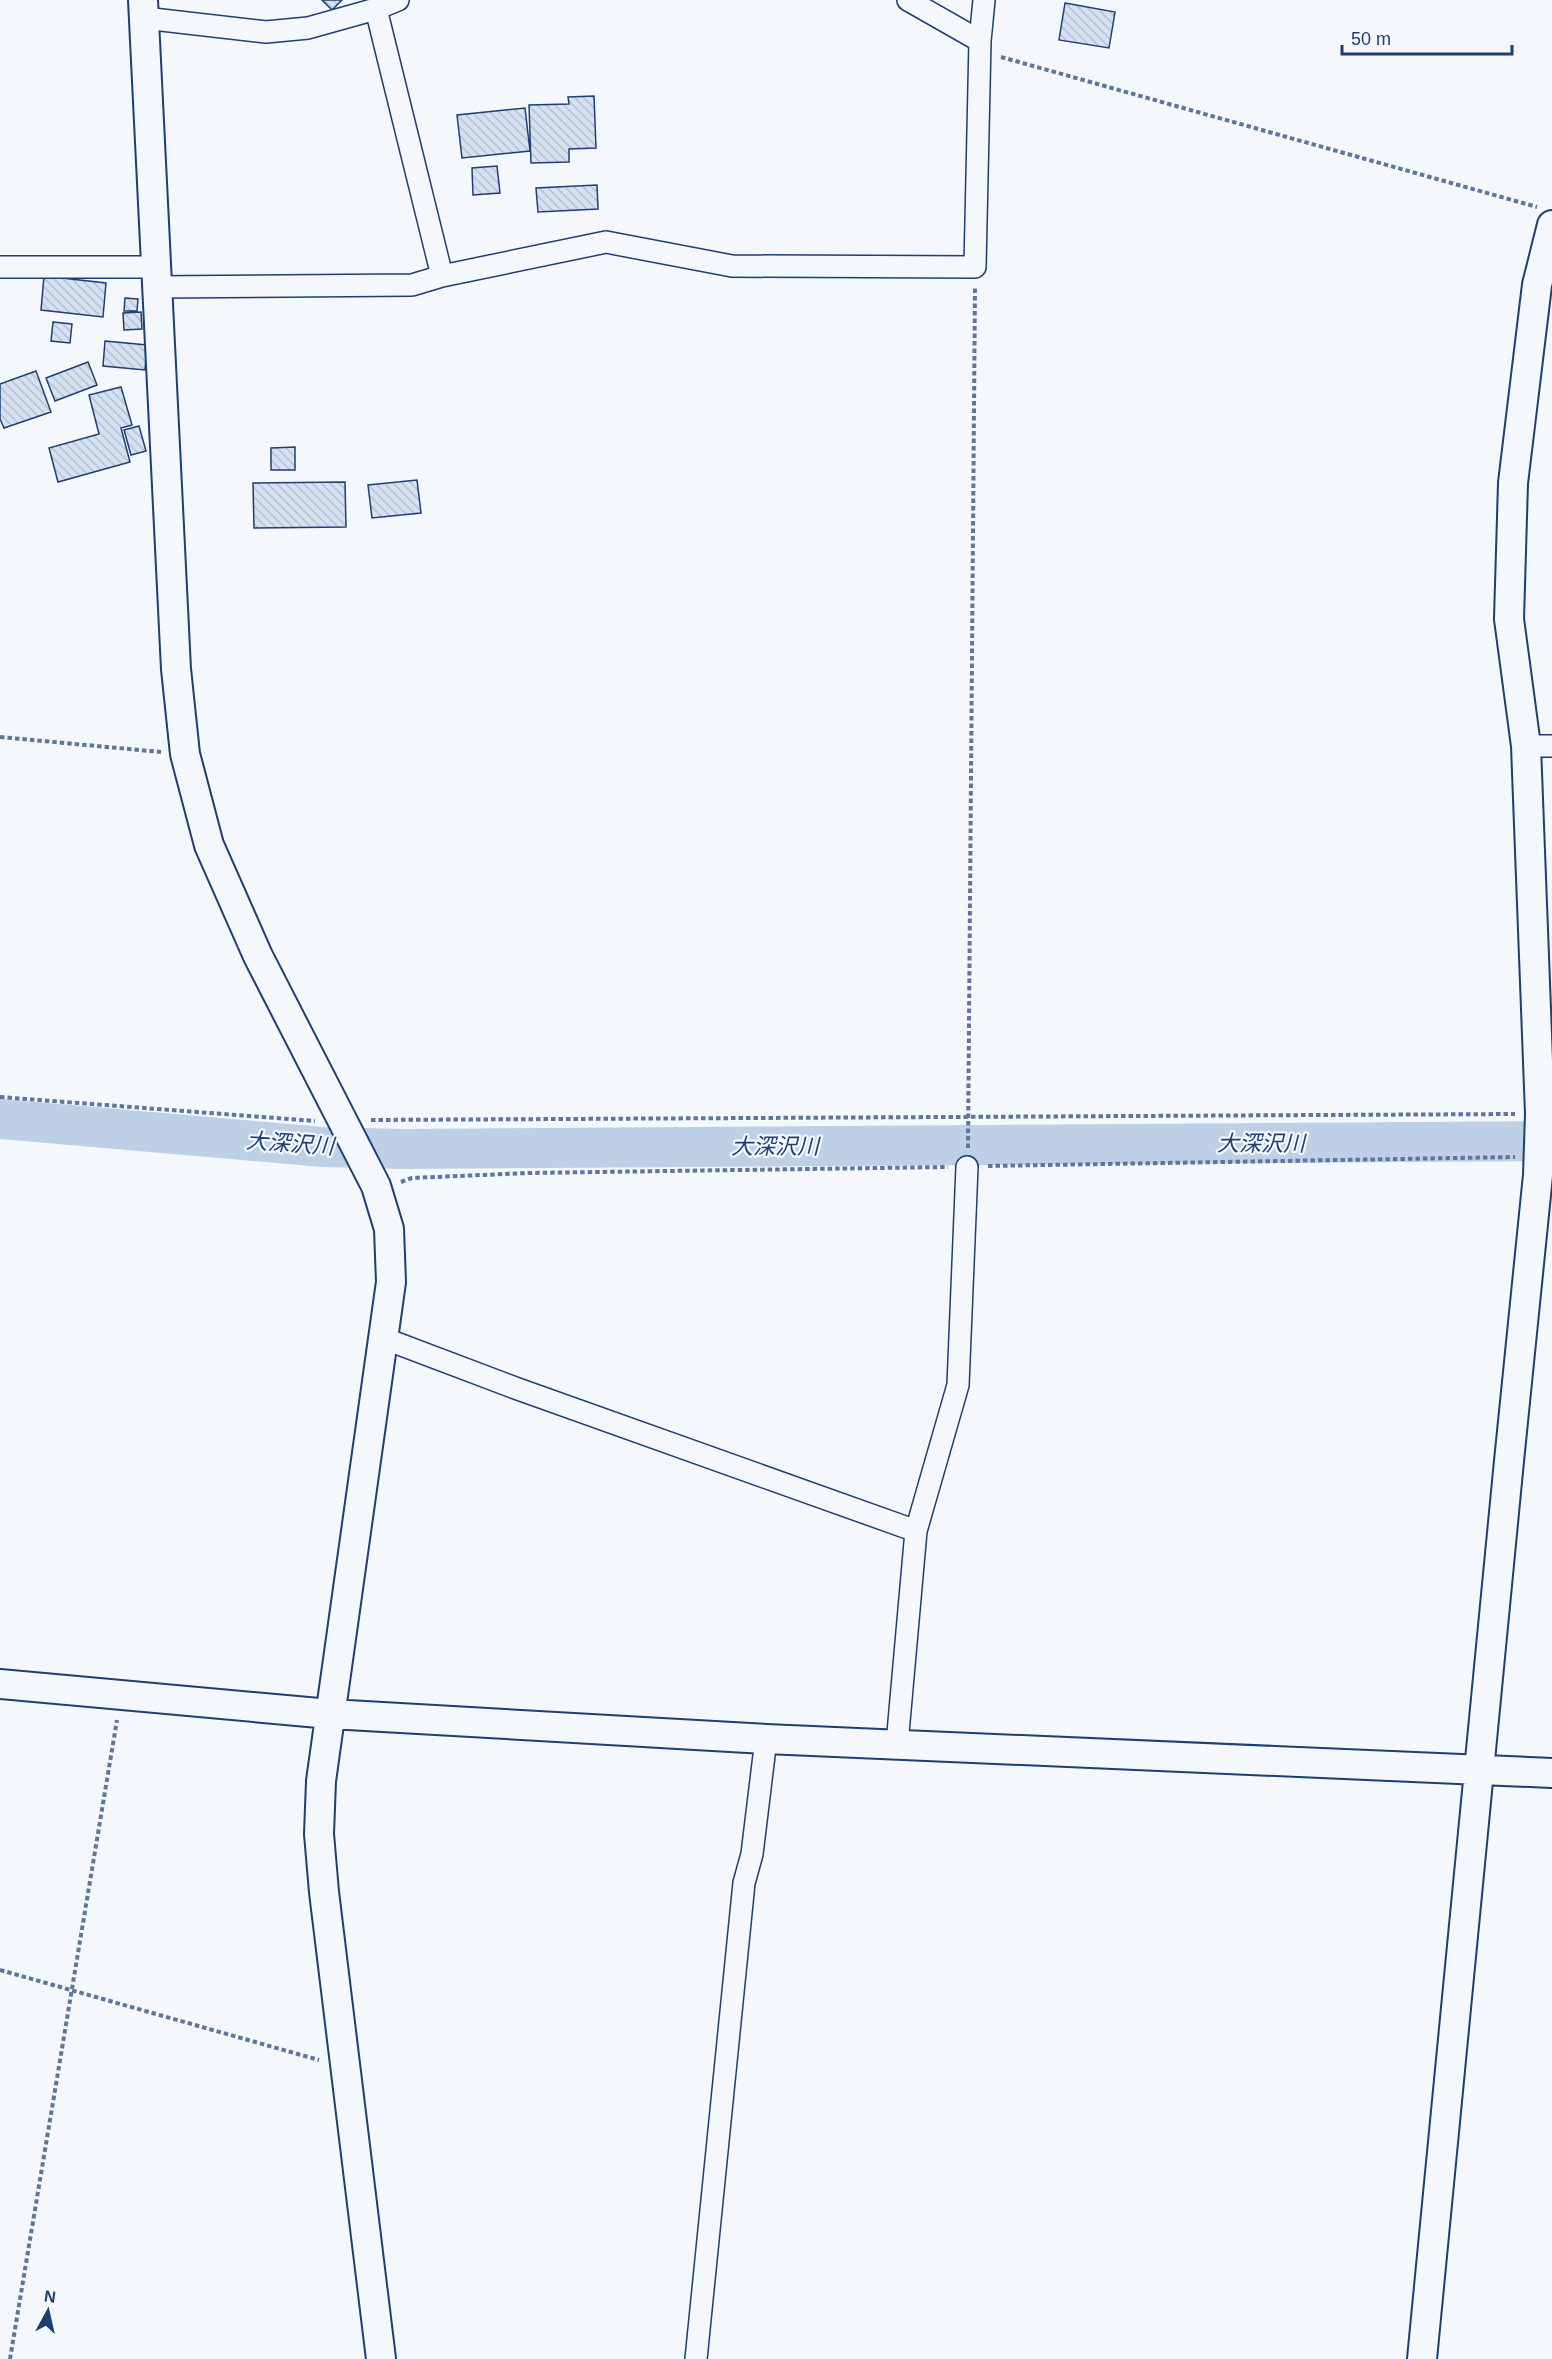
<svg xmlns="http://www.w3.org/2000/svg" width="1552" height="2359" font-family="Arial,'Noto Sans JP',sans-serif">
<style>
.lines{fill:none;stroke-linecap:round;stroke-linejoin:round}
.river{stroke:#bed0e5;stroke-width:40}
.building{fill:url(#building-back-hatch);stroke:#1d3f73;stroke-width:1.5}
.street-casing{stroke:#1d3f73;stroke-width:24}
.secondary-casing{stroke:#1d3f73;stroke-width:32}
.path{stroke:#5e769c;stroke-width:4;stroke-dasharray:4.5 3;stroke-linecap:butt}
.street{stroke:#f4f7fb;stroke-width:21}
.secondary{stroke:#f4f7fb;stroke-width:28}
.labels{text-anchor:middle;stroke-width:4.5;stroke-linejoin:round;paint-order:stroke}
.water-label{font-size:22px;font-style:italic;fill:#1d3f73;stroke:#f4f7fb}
</style>
<defs>
<pattern id="building-back-hatch" width="6" height="6" patternUnits="userSpaceOnUse" patternTransform="scale(1.5)"><rect width="6" height="6" fill="#d5e0f0"/><path d="M-1 5l2 2M0 0l6 6M5-1l2 2" fill="none" stroke="#b6c1d1"/></pattern>
</defs>
<rect width="100%" height="100%" fill="#f4f7fb"/>
<g class="lines">
<path class="river" d="M 0,1119 L 323,1147 L 402,1149 L 1552,1141"/>
</g>
<path class="building" d="M 322,0 L 342,0 L 332,10 Z
M 1065,3 L 1115,12 L 1109,48 L 1059,40 Z
M 594,96 L 596,148 L 569,149 L 569,162 L 531,163 L 529,105 L 569,104 L 568,97 Z
M 525,108 L 530,151 L 462,158 L 457,115 Z
M 497,166 L 500,193 L 473,195 L 472,168 Z
M 597,185 L 598,209 L 538,212 L 536,188 Z
M 44,276 L 106,283 L 103,317 L 41,310 Z
M 125,298 L 138,299 L 137,311 L 124,311 Z
M 141,312 L 142,329 L 124,330 L 123,313 Z
M 53,322 L 72,324 L 70,343 L 51,341 Z
M 105,341 L 147,345 L 145,370 L 103,366 Z
M 88,362 L 97,385 L 55,401 L 46,378 Z
M 36,371 L 51,412 L 4,428 L 0,419 L 0,384 Z
M 121,387 L 132,425 L 121,428 L 130,462 L 58,482 L 49,448 L 99,434 L 89,395 Z
M 139,426 L 146,451 L 131,455 L 124,430 Z
M 295,447 L 295,470 L 271,470 L 271,448 Z
M 417,480 L 421,513 L 372,518 L 368,485 Z
M 345,482 L 346,527 L 254,528 L 253,483 Z"/>
<g class="lines">
<g class="street-casing">
<path id="street" d="M 908,0 L 980,41
M 376,9 L 442,276
M 144,18 L 266,32 L 308,28 L 376,9 L 398,0
M 0,267 L 155,267
M 156,287 L 412,285 L 442,276 L 606,242 L 732,266 L 975,267 L 980,41 L 984,0
M 1526,746 L 1552,746
M 383,1338 L 518,1389 L 916,1531
M 897,1744 L 916,1531 L 958,1385 L 967,1167
M 696,2359 L 744,1883 L 752,1854 L 766,1739"/>
</g>
<g class="secondary-casing">
<path id="secondary" d="M 143,0 L 176,669 L 185,754 L 209,845 L 258,956 L 376,1186 L 389,1229 L 391,1282 L 321,1781 L 319,1834 L 324,1892 L 381,2359
M 0,1684 L 330,1714 L 766,1739 L 1552,1773
M 1422,2359 L 1509,1461 L 1538,1175 L 1540,1114 L 1526,746 L 1509,619 L 1513,483 L 1537,285 L 1552,225"/>
</g>
<path class="path" d="M 1001,57 L 1537,207
M 0,737 L 161,752
M 0,1097 L 315,1121
M 371,1120 L 1515,1114
M 968,1148 L 975,286
M 988,1166 L 1515,1157
M 401,1182 L 412,1178 L 528,1173 L 948,1167
M 0,1970 L 319,2060
M 10,2359 L 117,1720"/>
<use href="#street" class="street"/>
<use href="#secondary" class="secondary"/>
</g>
<g class="labels">
<g class="water-label">
<text transform="translate(290 1143) rotate(4)" y="8">大深沢川</text>
<text x="1261" y="1151">大深沢川</text>
<text x="775" y="1154">大深沢川</text>
</g>
</g>
<g transform="translate(48 2311) rotate(8)" stroke="#f4f7fb" stroke-width="4.5" paint-order="stroke">
<path d="M0-4.5L10 22L0 15L-10 22Z" fill="#1d3f73"/>
<text y="-9" font-size="16" font-weight="bold" text-anchor="middle" fill="#1d3f73">N</text>
</g>
<path d="M1342 45v9h170v-9" fill="none" stroke="#1d3f73" stroke-width="3"/>
<text x="1351" y="45" font-size="18" fill="#1d3f73" stroke="#f4f7fb" stroke-width="4.5" paint-order="stroke">50 m</text>
</svg>
